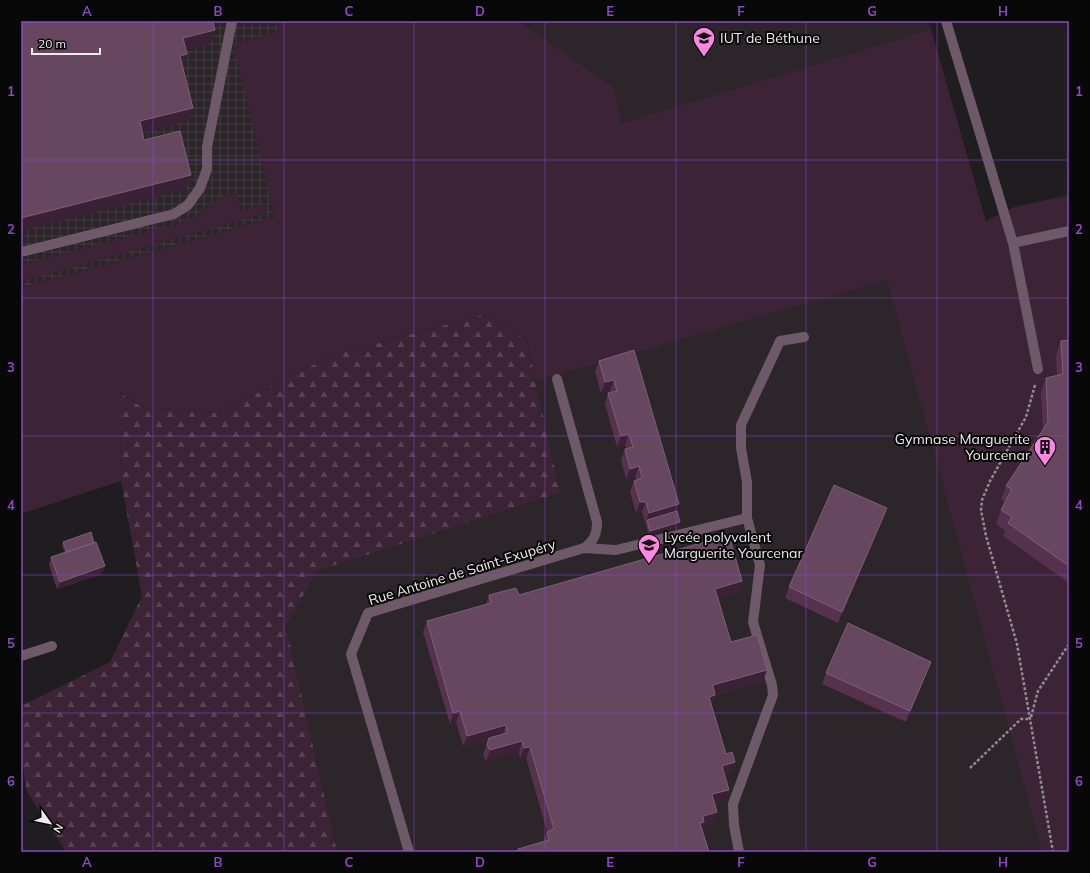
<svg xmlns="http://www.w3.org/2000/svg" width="1090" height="873" font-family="Mulish,sans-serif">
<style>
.built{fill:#2c252a}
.industrial{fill:url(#industrial-grid)}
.grass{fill:#3c2335}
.forest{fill:url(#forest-firs)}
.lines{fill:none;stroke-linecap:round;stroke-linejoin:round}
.path{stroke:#8f8d8e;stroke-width:2.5;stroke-dasharray:3 2;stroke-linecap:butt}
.minor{stroke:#6d5967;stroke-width:10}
.wall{fill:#57324f}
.shaded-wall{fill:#3a2135}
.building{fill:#674660;stroke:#7c6076}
.grid{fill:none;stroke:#8c49c6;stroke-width:1;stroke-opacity:0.55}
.labels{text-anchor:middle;stroke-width:4;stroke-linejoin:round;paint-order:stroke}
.poi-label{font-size:14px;fill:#edebec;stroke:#080808;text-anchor:start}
.street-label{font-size:14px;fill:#edebec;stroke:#080808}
.neatline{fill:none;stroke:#8c49c6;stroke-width:1.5}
.grid-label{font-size:13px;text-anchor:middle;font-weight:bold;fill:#8c49c6}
</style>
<defs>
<pattern id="industrial-grid" width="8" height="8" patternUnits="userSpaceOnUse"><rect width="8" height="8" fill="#2c252a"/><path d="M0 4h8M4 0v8" fill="none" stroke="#413a3f"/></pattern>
<pattern id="forest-firs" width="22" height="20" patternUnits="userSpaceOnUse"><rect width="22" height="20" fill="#3c2335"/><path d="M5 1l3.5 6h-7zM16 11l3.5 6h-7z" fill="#584352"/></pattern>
</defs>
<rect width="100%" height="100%" fill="#1f1d1f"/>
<path class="built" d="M 518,21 L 929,21 L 931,29 L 622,123 L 614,87 Z
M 887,279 L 1042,852 L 337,852 L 286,625 L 317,571 L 560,493 L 536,381 Z"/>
<path class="industrial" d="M 21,21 L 276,21 L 278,31 L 234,45 L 275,217 L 21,288 Z"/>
<path class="grass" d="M 276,21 L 518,21 L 614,87 L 622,123 L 931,29 L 986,221 L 1014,207 L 1069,195 L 1069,852 L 1042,852 L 887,280 L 536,381 L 527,341 L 490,313 L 333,355 L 218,413 L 146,410 L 120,392 L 121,481 L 21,514 L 21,288 L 275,217 L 233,45 L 278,31 Z
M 236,193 L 241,211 L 266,203 L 267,213 L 21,282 L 21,264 L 175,225 L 195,217 L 219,198 Z"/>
<path class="forest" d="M 490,313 L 527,341 L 560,493 L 317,571 L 286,626 L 337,852 L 66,852 L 27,792 L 21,756 L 21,706 L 110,662 L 142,596 L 121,481 L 119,392 L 146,410 L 218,413 L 333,355 Z"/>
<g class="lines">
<path class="path" d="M 1035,385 L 1026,417 L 990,481 L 982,500 L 981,510 L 986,536 L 1017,644 L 1053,852
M 1031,717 L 1038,691 L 1069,644
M 970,768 L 1021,719 L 1030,719"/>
<path class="minor" d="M 946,21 L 1013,243 L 1038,369
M 1013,243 L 1069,231
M 21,252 L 174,214 L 188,205 L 200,188 L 207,169 L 207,147 L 232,21
M 584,548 L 616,550 L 747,518 L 747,482 L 741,448 L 741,425 L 780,341 L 804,337
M 21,656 L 52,646
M 409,852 L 351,654 L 368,613 L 584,548 C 594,541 597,534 597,522 L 557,379
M 739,852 L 734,825 L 733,804 L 773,695 L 772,685 L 753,622 L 760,565 L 747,518"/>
</g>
<path class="wall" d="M 1069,340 L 1069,583 L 1003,536 L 1005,530 L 996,524 L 1001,510 L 1005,502 L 1001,499 L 1006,486 L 1043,430 L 1041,392 L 1046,378 L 1057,375 L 1056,355 L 1061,341 Z
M 634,350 L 680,522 L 679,526 L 649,535 L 642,512 L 636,513 L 630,492 L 634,481 L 636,481 L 635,477 L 626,479 L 621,460 L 625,449 L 627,449 L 625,445 L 617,447 L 605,404 L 608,393 L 611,393 L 610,391 L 601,393 L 595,372 L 599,361 Z
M 883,519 L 838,623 L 785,598 L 789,587 Z
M 63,542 L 102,574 L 57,589 L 49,565 L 51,557 L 65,553 L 62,546 Z
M 742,581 L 738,592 L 718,598 L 731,642 L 763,681 L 715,695 L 711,705 L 726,754 L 735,762 L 731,773 L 724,774 L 729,790 L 725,801 L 714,803 L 717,812 L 713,823 L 703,826 L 702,829 L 709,852 L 517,852 L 518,849 L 543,842 L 547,832 L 547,831 L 526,758 L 520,759 L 519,752 L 486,761 L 483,755 L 488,740 L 463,746 L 456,722 L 450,724 L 423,632 L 427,621 L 486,604 L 489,595 L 519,595 Z
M 927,672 L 906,722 L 822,684 L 826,673 Z"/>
<path class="shaded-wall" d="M 215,30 L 210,44 L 178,52 L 183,38 Z
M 187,54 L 182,68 L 180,56 Z
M 193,108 L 188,121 L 135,135 L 140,121 Z
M 191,175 L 186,189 L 21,231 L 21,218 Z
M 614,380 L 610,391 L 601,393 L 605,382 Z
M 629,434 L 625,445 L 617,447 L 621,436 Z
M 639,466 L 635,477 L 626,479 L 630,469 Z
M 640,502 L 646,502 L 642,512 L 636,513 Z
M 679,504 L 676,515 L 647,520 L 645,524 L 649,513 Z
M 887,508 L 883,519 L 838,623 L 842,612 Z
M 680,522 L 679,526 L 649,535 L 650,531 Z
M 105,566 L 102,574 L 57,589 L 60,582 Z
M 742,581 L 738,592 L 711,600 L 715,589 Z
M 931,662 L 927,672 L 906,722 L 910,711 Z
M 767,670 L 763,681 L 710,696 L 713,685 Z
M 715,695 L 711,706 L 709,697 Z
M 460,711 L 456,722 L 450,724 L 453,713 Z
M 506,725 L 502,736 L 463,746 L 467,736 Z
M 522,741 L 519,752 L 486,761 L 490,750 Z
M 530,747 L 526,758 L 520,759 L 524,748 Z
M 735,762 L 731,773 L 718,776 L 722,766 Z
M 729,790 L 725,801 L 708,805 L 712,794 Z
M 717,812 L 713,823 L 703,826 L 701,833 L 697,834 L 703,816 Z"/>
<path class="building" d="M 21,21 L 213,21 L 215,30 L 183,38 L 187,54 L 180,56 L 193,108 L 140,121 L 144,140 L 180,131 L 191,175 L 21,218 Z
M 1069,340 L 1069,566 L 1008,523 L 1012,517 L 1001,510 L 1012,489 L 1006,486 L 1048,422 L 1046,378 L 1063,374 L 1061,341 Z
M 634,350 L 679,504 L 649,513 L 646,502 L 640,502 L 634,481 L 642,478 L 639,466 L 630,469 L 625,449 L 633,447 L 629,434 L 621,436 L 608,393 L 617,391 L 614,380 L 605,382 L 599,361 Z
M 834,485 L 887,508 L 842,612 L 789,587 Z
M 677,511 L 680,522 L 650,531 L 647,520 Z
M 91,532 L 94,543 L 67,552 L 63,542 Z
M 729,535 L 742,581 L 715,589 L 731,642 L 757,635 L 767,670 L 713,685 L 715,695 L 709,697 L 726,754 L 732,752 L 735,762 L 722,766 L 729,790 L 712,794 L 717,812 L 703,816 L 704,822 L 700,823 L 709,852 L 517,852 L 518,849 L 549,840 L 547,832 L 554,829 L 530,747 L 524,748 L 522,741 L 490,750 L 487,745 L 489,738 L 507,733 L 506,725 L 467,736 L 460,711 L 453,713 L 427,621 L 491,603 L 489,595 L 516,588 L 519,595 Z
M 96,542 L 105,566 L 60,582 L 51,557 Z
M 848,623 L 931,662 L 910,711 L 826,673 Z"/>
<path class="grid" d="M 153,21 L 153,852M 284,21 L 284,852M 414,21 L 414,852M 545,21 L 545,852M 676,21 L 676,852M 806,21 L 806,852M 937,21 L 937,852M 21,160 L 1069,160M 21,298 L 1069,298M 21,436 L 1069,436M 21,575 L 1069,575M 21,713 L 1069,713"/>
<defs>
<g id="university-pin" transform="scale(1.15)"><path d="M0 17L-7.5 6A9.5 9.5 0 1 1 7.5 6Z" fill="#fd86e2" stroke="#080808"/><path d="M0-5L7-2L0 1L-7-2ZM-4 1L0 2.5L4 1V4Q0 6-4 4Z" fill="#111"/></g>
<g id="building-pin" transform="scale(1.15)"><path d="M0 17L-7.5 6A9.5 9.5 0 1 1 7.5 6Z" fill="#fd86e2" stroke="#080808"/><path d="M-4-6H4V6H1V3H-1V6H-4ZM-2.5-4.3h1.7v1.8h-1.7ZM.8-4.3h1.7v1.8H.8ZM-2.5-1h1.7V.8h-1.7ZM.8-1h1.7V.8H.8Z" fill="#111"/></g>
<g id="school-pin" transform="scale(1.15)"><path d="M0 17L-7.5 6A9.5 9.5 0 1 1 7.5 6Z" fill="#fd86e2" stroke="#080808"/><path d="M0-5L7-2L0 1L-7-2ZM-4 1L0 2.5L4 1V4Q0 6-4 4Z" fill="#111"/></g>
</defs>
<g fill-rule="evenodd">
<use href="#university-pin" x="704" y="38"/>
<use href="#building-pin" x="1045" y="447"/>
<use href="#school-pin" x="649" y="545"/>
</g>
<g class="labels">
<g class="poi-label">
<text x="720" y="43">IUT de Béthune</text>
<text x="1030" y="444" text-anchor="end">Gymnase Marguerite<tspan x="1030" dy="16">Yourcenar</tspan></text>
<text x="664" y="542">Lycée polyvalent<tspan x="664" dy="16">Marguerite Yourcenar</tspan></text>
</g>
<g class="street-label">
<text transform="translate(462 572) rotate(-17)" y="5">Rue Antoine de Saint-Exupéry</text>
</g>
</g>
<rect width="1090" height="873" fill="none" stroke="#080808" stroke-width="44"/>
<g transform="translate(50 823) rotate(123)" stroke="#080808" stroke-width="3" paint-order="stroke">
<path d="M0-3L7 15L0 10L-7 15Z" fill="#edebec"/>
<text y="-6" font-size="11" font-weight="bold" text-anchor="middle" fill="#edebec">N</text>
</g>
<path d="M32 48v6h68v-6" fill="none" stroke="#edebec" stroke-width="2"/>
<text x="38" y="48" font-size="12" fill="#edebec" stroke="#080808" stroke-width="3" paint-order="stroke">20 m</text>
<rect x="22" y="22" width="1046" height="829" class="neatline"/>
<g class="grid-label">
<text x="87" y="16">A</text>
<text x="218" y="16">B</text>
<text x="349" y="16">C</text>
<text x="480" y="16">D</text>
<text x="610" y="16">E</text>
<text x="741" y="16">F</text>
<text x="872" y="16">G</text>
<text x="1003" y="16">H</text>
<text x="11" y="96">1</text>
<text x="1079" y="96">1</text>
<text x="11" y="234">2</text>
<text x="1079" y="234">2</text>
<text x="11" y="372">3</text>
<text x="1079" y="372">3</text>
<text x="11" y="510">4</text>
<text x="1079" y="510">4</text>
<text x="11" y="648">5</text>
<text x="1079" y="648">5</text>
<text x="11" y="786">6</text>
<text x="1079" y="786">6</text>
<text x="87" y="867">A</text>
<text x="218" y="867">B</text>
<text x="349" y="867">C</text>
<text x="480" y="867">D</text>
<text x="610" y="867">E</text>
<text x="741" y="867">F</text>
<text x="872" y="867">G</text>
<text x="1003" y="867">H</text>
</g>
</svg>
